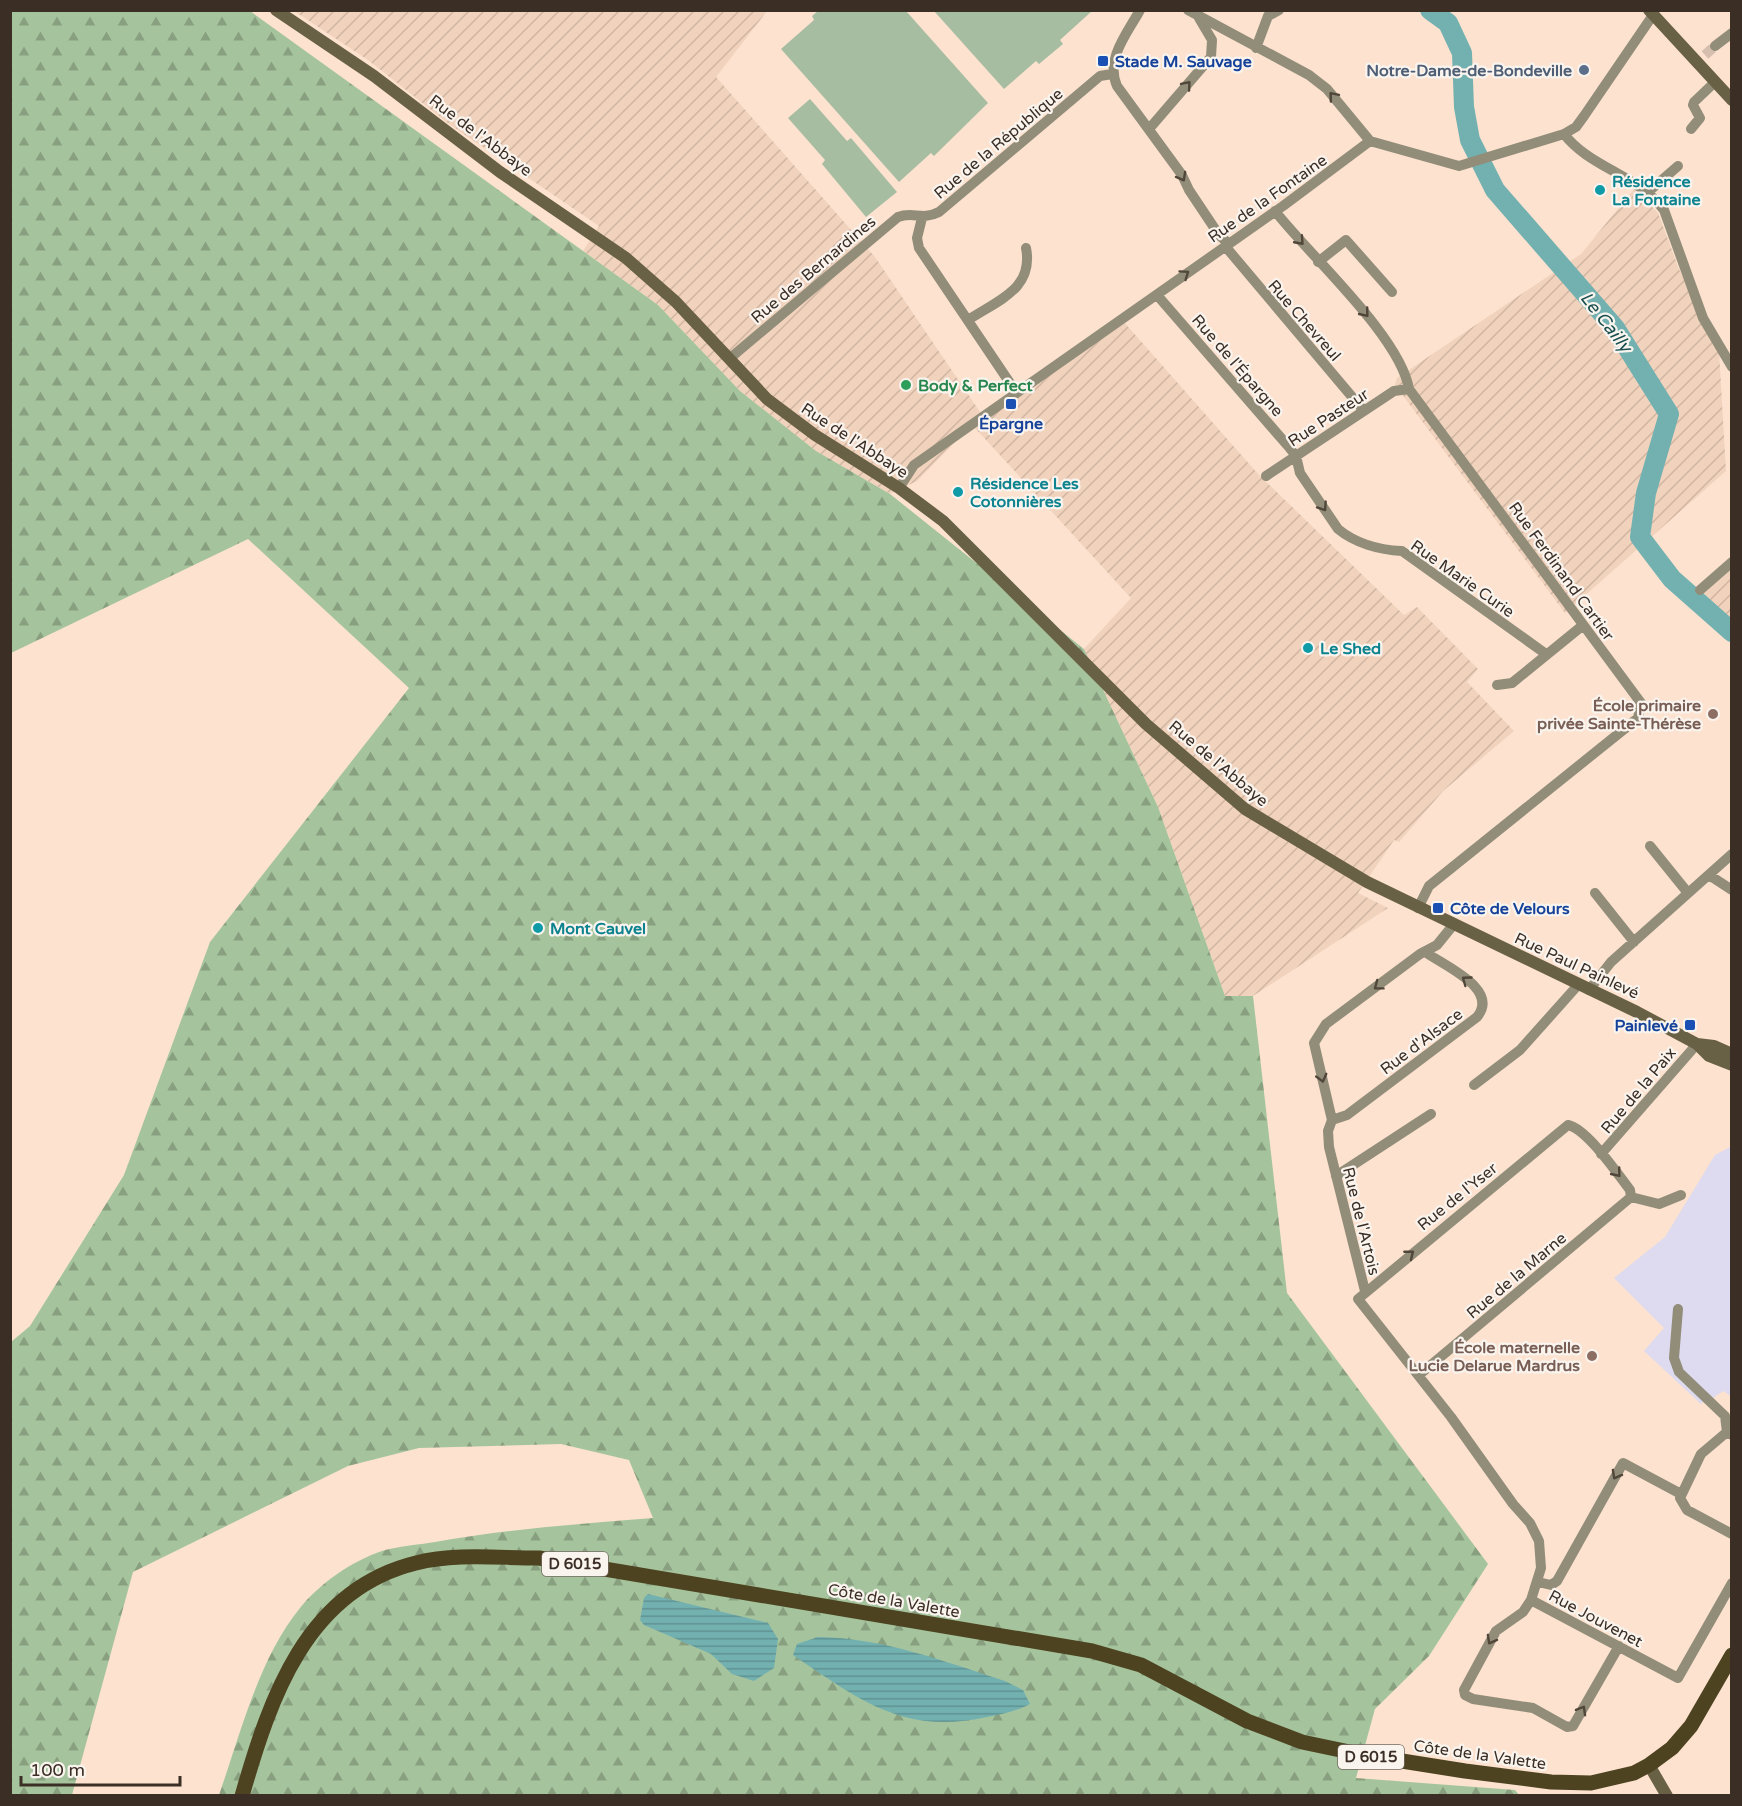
<svg xmlns="http://www.w3.org/2000/svg" width="1742" height="1806" font-family="'Varela Round',sans-serif">
<style>
.commercial{fill:#dedbf1}
.industrial{fill:url(#industrial-furrows)}
.forest{fill:url(#forest-firs)}
.park{fill:#a7bda1}
.water{fill:url(#water-rules)}
.lines{fill:none;stroke-linecap:round;stroke-linejoin:round}
.river{stroke:#73b1b1;stroke-width:20}
.street-tunnel{stroke:#d5bead;stroke-width:10;stroke-dasharray:10 5;stroke-linecap:butt}
.street{stroke:#928d79;stroke-width:10}
.secondary{stroke:#696145;stroke-width:12}
.primary{stroke:#4d4320;stroke-width:15}
.oneway{stroke:#51463a}
.transit-dot{fill:#1a4fb4;stroke:#faf4ef;stroke-width:2}
.service-dot{fill:#5c6f8a;stroke:#faf4ef;stroke-width:2}
.culture-dot{fill:#0f9aa8;stroke:#faf4ef;stroke-width:2}
.leisure-dot{fill:#2e9e5b;stroke:#faf4ef;stroke-width:2}
.education-dot{fill:#8d6e63;stroke:#faf4ef;stroke-width:2}
.labels{text-anchor:middle;stroke-width:4.5;stroke-linejoin:round;paint-order:stroke}
.shield{fill:#faf4ef;stroke:#746962;stroke-width:1.5}
.shield-label{font-size:15px;font-weight:bold;fill:#3b2e25}
.transit-label{font-size:16px;font-weight:bold;fill:#164399;stroke:#faf4ef;text-anchor:start}
.service-label{font-size:16px;font-weight:bold;fill:#4e5e75;stroke:#faf4ef;text-anchor:end}
.street-label{font-size:16px;fill:#3b2e25;stroke:#faf4ef}
.culture-label{font-size:16px;font-weight:bold;fill:#0d838f;stroke:#faf4ef;text-anchor:start}
.leisure-label{font-size:16px;font-weight:bold;fill:#27864d;stroke:#faf4ef;text-anchor:start}
.education-label{font-size:16px;font-weight:bold;fill:#785e54;stroke:#faf4ef;text-anchor:end}
.water-label{font-size:18px;font-style:italic;fill:#174e4e;stroke:#faf4ef}
</style>
<defs>
<pattern id="industrial-furrows" width="10" height="10" patternUnits="userSpaceOnUse" patternTransform="scale(1.5)"><rect width="10" height="10" fill="#f1d3bd"/><path d="M-1 1l2-2M0 10L10 0M9 11l2-2" fill="none" stroke="#d0b5a2"/></pattern>
<pattern id="forest-firs" width="22" height="20" patternUnits="userSpaceOnUse" patternTransform="scale(1.5)"><rect width="22" height="20" fill="#a5c49d"/><path d="M5 1l3.5 6h-7zM16 11l3.5 6h-7z" fill="#88a080"/></pattern>
<pattern id="water-rules" width="6" height="5" patternUnits="userSpaceOnUse" patternTransform="scale(1.5)"><rect width="6" height="5" fill="#73b1b1"/><path d="M0 2.5h6" fill="none" stroke="#609090"/></pattern>
</defs>
<rect width="100%" height="100%" fill="#fce2cf"/>
<path class="commercial" d="M 1730,1147 L 1731,1396 L 1723,1391 L 1713,1398 L 1708,1395 L 1701,1404 L 1644,1351 L 1664,1328 L 1614,1278 L 1665,1237 L 1715,1155 Z"/>
<path class="industrial" d="M 294,11 L 767,11 L 716,77 L 875,257 L 982,415 L 917,481 L 890,494 L 816,451 L 740,391 L 658,305 L 583,251 L 599,226 L 449,124 L 368,60 Z
M 1634,189 L 1658,213 L 1679,269 L 1719,351 L 1726,471 L 1565,613 L 1395,385 L 1397,378 L 1581,254 Z
M 1123,321 L 1259,475 L 1404,615 L 1417,607 L 1478,669 L 1467,682 L 1514,731 L 1443,791 L 1399,842 L 1394,840 L 1358,893 L 1388,908 L 1253,996 L 1225,996 L 1158,807 L 1084,649 L 1131,598 L 975,428 Z
M 1731,568 L 1731,622 L 1700,595 Z"/>
<path class="forest" d="M 11,11 L 250,11 L 658,305 L 740,391 L 816,451 L 890,494 L 1084,649 L 1158,807 L 1225,996 L 1253,996 L 1287,1293 L 1488,1564 L 1429,1656 L 1375,1709 L 1356,1778 L 1515,1790 L 1519,1795 L 219,1795 C 240,1735 259,1658 300,1608 C 319,1584 352,1561 382,1551 C 398,1546 418,1545 435,1542 C 507,1529 580,1524 653,1518 L 629,1460 L 561,1444 L 419,1448 L 348,1466 L 133,1572 L 72,1795 L 11,1795 L 11,1342 L 30,1326 L 124,1175 L 210,942 L 409,688 L 248,539 L 11,653 Z"/>
<path class="park" d="M 818,11 L 906,11 L 988,103 L 934,156 L 931,153 L 899,182 L 781,49 L 814,20 L 812,16 Z
M 934,11 L 1092,10 L 1092,11 L 1060,40 L 1063,44 L 1039,64 L 1036,61 L 1004,89 Z
M 810,99 L 847,141 L 851,138 L 897,192 L 866,217 L 822,164 L 825,160 L 788,118 Z"/>
<path class="water" d="M 648,1594 L 768,1623 L 778,1639 L 774,1668 L 754,1681 L 732,1674 L 711,1654 L 644,1625 L 640,1620 L 644,1598 Z
M 818,1637 C 883,1638 943,1661 1005,1681 L 1023,1690 L 1030,1704 C 1017,1711 1002,1714 987,1717 C 904,1736 858,1699 793,1655 L 797,1644 Z"/>
<g class="lines">
<path class="river" d="M 1430,10 L 1448,23 L 1462,53 L 1464,107 L 1470,140 L 1495,190 L 1615,328 L 1669,414 L 1646,493 L 1640,537 L 1672,579 L 1732,632"/>
<path class="street-tunnel" d="M 1705,55 L 1715,46"/>
<path class="street" d="M 1140,10 C 1127,34 1105,59 1117,86 L 1182,175 L 1189,190 L 1219,235 L 1229,244
M 1188,10 L 1309,75 L 1327,89 L 1370,141
M 1715,46 L 1732,33
M 1256,48 L 1268,16 L 1279,10
M 1149,129 L 1211,57 L 1212,40 L 1199,18
M 1691,129 L 1700,118 L 1693,105 L 1694,102 L 1715,82
M 1564,134 C 1589,167 1638,175 1664,210 L 1703,318 L 1732,367
M 1648,192 L 1678,166
M 1275,211 C 1310,256 1400,336 1409,389 L 1641,703 L 1638,718 L 1429,886 L 1418,908
M 922,218 L 917,238 L 919,248 L 1016,392
M 1225,246 L 1364,411
M 1318,262 L 1346,240 L 1392,292
M 1157,295 L 1288,446 L 1296,456 L 1300,473 L 1338,529 C 1355,543 1379,550 1402,551 L 1546,654
M 968,320 C 998,300 1034,289 1026,248
M 729,359 L 898,217 C 914,211 921,221 939,212 L 1100,76 L 1112,74
M 1266,476 L 1394,391 L 1409,389
M 899,488 L 914,465 L 1283,206 L 1370,141 L 1459,166 L 1564,134 L 1576,127 L 1584,116 L 1653,15
M 1700,590 L 1732,562
M 1497,685 L 1512,683 L 1582,626
M 1650,846 L 1688,893
M 1709,875 L 1732,890
M 1595,893 L 1634,942
M 1589,990 L 1611,962 L 1732,854
M 1474,1085 L 1520,1050 L 1578,985
M 1332,1120 L 1347,1115 L 1477,1017 C 1500,989 1445,966 1425,952
M 1601,1154 L 1697,1044
M 1336,1176 L 1431,1114
M 1631,1197 L 1659,1204 L 1681,1195
M 1365,1291 L 1329,1147 L 1328,1131 L 1332,1120 L 1314,1043 L 1326,1024 L 1420,954 L 1437,945 L 1454,924
M 1678,1309 L 1674,1358 L 1679,1372 L 1725,1416 L 1727,1432
M 1419,1375 L 1631,1197
M 1732,1435 L 1727,1432 L 1701,1454 L 1680,1498 L 1687,1510 L 1732,1534
M 1538,1582 L 1551,1585 L 1557,1581 L 1623,1463 L 1681,1494
M 1531,1600 L 1678,1678 L 1732,1583
M 1619,1646 L 1573,1726 L 1567,1727 L 1533,1708 L 1473,1699 L 1465,1695 L 1464,1690 L 1496,1631 L 1523,1612 L 1531,1600 L 1541,1568 L 1539,1541 L 1530,1523 L 1513,1504 L 1451,1417 L 1358,1299 L 1568,1125 C 1587,1129 1617,1173 1630,1190 L 1631,1197"/>
<path class="secondary" d="M 276,10 L 374,76 L 500,172 L 626,258 L 676,302 L 767,399 L 815,435 L 899,488 L 943,521 L 1146,724 L 1245,809 L 1367,882 L 1637,1012 L 1697,1044 L 1709,1056 L 1732,1065
M 1649,10 L 1732,100
M 1697,1044 L 1714,1046 L 1732,1054
M 1649,1765 L 1667,1796"/>
<path class="primary" d="M 242,1796 C 270,1698 306,1590 416,1563 C 455,1553 498,1558 539,1558 L 1092,1651 L 1141,1665 L 1247,1721 L 1302,1742 L 1364,1755 L 1465,1771 L 1551,1782 L 1591,1783 L 1634,1773 L 1649,1765 L 1672,1748 L 1691,1726 L 1732,1655"/>
</g>
<defs><path id="oneway-chevron" d="M-2-3.5L2.5 0L-2 3.5" fill="none" stroke-width="1.6" stroke-linecap="round" stroke-linejoin="round" transform="scale(1.5)"/></defs>
<g class="oneway">
<use href="#oneway-chevron" transform="translate(1187 85) rotate(-50)"/>
<use href="#oneway-chevron" transform="translate(1333 96) rotate(-130)"/>
<use href="#oneway-chevron" transform="translate(1182 177) rotate(61)"/>
<use href="#oneway-chevron" transform="translate(1300 241) rotate(48)"/>
<use href="#oneway-chevron" transform="translate(1185 274) rotate(-35)"/>
<use href="#oneway-chevron" transform="translate(1365 313) rotate(51)"/>
<use href="#oneway-chevron" transform="translate(1323 507) rotate(56)"/>
<use href="#oneway-chevron" transform="translate(1466 980) rotate(-144)"/>
<use href="#oneway-chevron" transform="translate(1378 986) rotate(143)"/>
<use href="#oneway-chevron" transform="translate(1322 1078) rotate(75)"/>
<use href="#oneway-chevron" transform="translate(1617 1173) rotate(51)"/>
<use href="#oneway-chevron" transform="translate(1410 1254) rotate(-39)"/>
<use href="#oneway-chevron" transform="translate(1616 1475) rotate(119)"/>
<use href="#oneway-chevron" transform="translate(1491 1640) rotate(119)"/>
<use href="#oneway-chevron" transform="translate(1582 1710) rotate(-60)"/>
</g>
<g class="transit-dot">
<rect x="1097" y="55" width="12" height="12" rx="3"/>
<rect x="1005" y="398" width="12" height="12" rx="3"/>
<rect x="1432" y="902" width="12" height="12" rx="3"/>
<rect x="1684" y="1019" width="12" height="12" rx="3"/>
</g>
<circle class="service-dot" cx="1584" cy="70" r="6"/>
<g class="culture-dot">
<circle cx="1600" cy="190" r="6"/>
<circle cx="958" cy="492" r="6"/>
<circle cx="1308" cy="648" r="6"/>
<circle cx="538" cy="928" r="6"/>
</g>
<circle class="leisure-dot" cx="906" cy="385" r="6"/>
<g class="education-dot">
<circle cx="1713" cy="714" r="6"/>
<circle cx="1592" cy="1356" r="6"/>
</g>
<g class="labels">
<g class="shield">
<rect x="542" y="1552" width="66" height="24" rx="4.5"/>
<rect x="1338" y="1745" width="66" height="24" rx="4.5"/>
</g>
<g class="shield-label">
<text x="575" y="1569">D 6015</text>
<text x="1371" y="1762">D 6015</text>
</g>
<g class="transit-label">
<text x="1115" y="67">Stade M. Sauvage</text>
<text x="1011" y="429" text-anchor="middle">Épargne</text>
<text x="1450" y="914">Côte de Velours</text>
<text x="1678" y="1031" text-anchor="end">Painlevé</text>
</g>
<g class="service-label">
<text x="1572" y="76">Notre-Dame-de-Bondeville</text>
</g>
<g class="street-label">
<text transform="translate(481 135) rotate(37)" y="6">Rue de l'Abbaye</text>
<text transform="translate(998 143) rotate(-40)" y="6">Rue de la République</text>
<text transform="translate(1267 198) rotate(-35)" y="6">Rue de la Fontaine</text>
<text transform="translate(813 269) rotate(-40)" y="6">Rue des Bernardines</text>
<text transform="translate(1305 320) rotate(49)" y="6">Rue Chevreul</text>
<text transform="translate(1238 365) rotate(49)" y="6">Rue de l'Épargne</text>
<text transform="translate(1328 417) rotate(-33)" y="6">Rue Pasteur</text>
<text transform="translate(855 440) rotate(33)" y="6">Rue de l'Abbaye</text>
<text transform="translate(1562 571) rotate(54)" y="6">Rue Ferdinand Cartier</text>
<text transform="translate(1463 578) rotate(35)" y="6">Rue Marie Curie</text>
<text transform="translate(1219 763) rotate(40)" y="6">Rue de l'Abbaye</text>
<text transform="translate(1577 965) rotate(25)" y="6">Rue Paul Painlevé</text>
<text transform="translate(1421 1041) rotate(-37)" y="6">Rue d'Alsace</text>
<text transform="translate(1638 1090) rotate(-50)" y="6">Rue de la Paix</text>
<text transform="translate(1457 1196) rotate(-39)" y="6">Rue de l'Yser</text>
<text transform="translate(1362 1221) rotate(76)" y="6">Rue de l'Artois</text>
<text transform="translate(1516 1275) rotate(-40)" y="6">Rue de la Marne</text>
<text transform="translate(894 1600) rotate(10)" y="6">Côte de la Valette</text>
<text transform="translate(1596 1618) rotate(28)" y="6">Rue Jouvenet</text>
<text transform="translate(1480 1754) rotate(8)" y="6">Côte de la Valette</text>
</g>
<g class="culture-label">
<text x="1612" y="187">Résidence<tspan x="1612" dy="18">La Fontaine</tspan></text>
<text x="970" y="489">Résidence Les<tspan x="970" dy="18">Cotonnières</tspan></text>
<text x="1320" y="654">Le Shed</text>
<text x="550" y="934">Mont Cauvel</text>
</g>
<g class="leisure-label">
<text x="918" y="391">Body &amp; Perfect</text>
</g>
<g class="education-label">
<text x="1701" y="711">École primaire<tspan x="1701" dy="18">privée Sainte-Thérèse</tspan></text>
<text x="1580" y="1353">École maternelle<tspan x="1580" dy="18">Lucie Delarue Mardrus</tspan></text>
</g>
<g class="water-label">
<text transform="translate(1606 322) rotate(52)" y="6">Le Cailly</text>
</g>
</g>
<rect width="1742" height="1806" fill="none" stroke="#3b2e25" stroke-width="24"/>
<path d="M21 1776v9h159v-9" fill="none" stroke="#3b2e25" stroke-width="3"/>
<text x="30" y="1776" font-size="18" fill="#3b2e25" stroke="#faf4ef" stroke-width="4.5" paint-order="stroke">100 m</text>
</svg>
